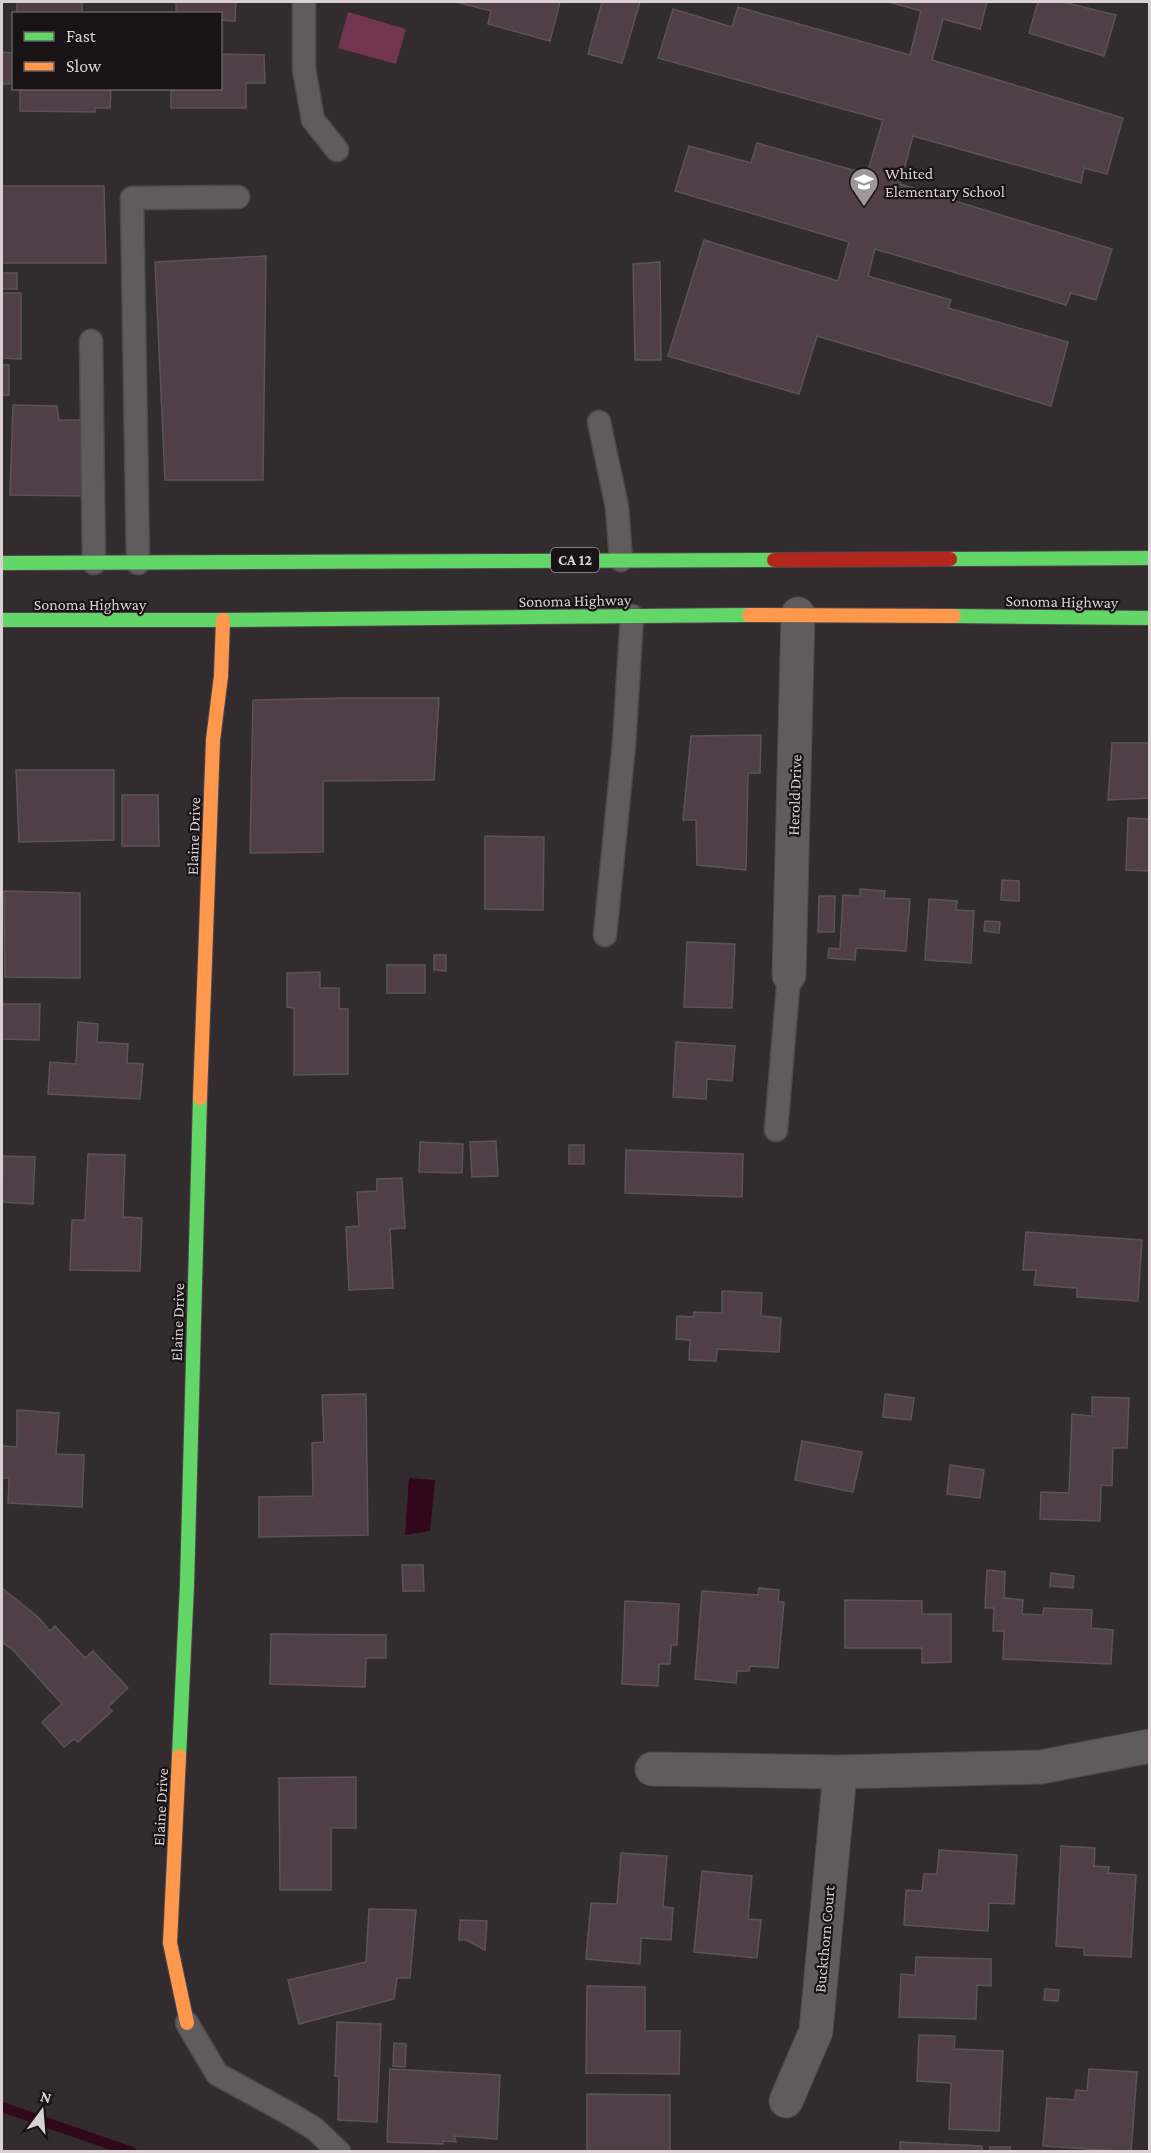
<svg xmlns="http://www.w3.org/2000/svg" width="1151" height="2153" font-family="'Crimson Pro',serif">
<style>
.green{fill:#733650}
.water{fill:#31071b}
.lines{fill:none;stroke-linecap:round;stroke-linejoin:round}
.stream{stroke:#31071b;stroke-width:10}
.building{fill:#513f48;stroke:#5a5456;stroke-width:1.5}
.lane-casing{stroke:#50494c;stroke-width:25}
.street-casing{stroke:#50494c;stroke-width:35}
.fast-casing{stroke:#50494c;stroke-width:16}
.slow-casing{stroke:#50494c;stroke-width:16}
.jam-casing{stroke:#50494c;stroke-width:16}
.lane{stroke:#605b5c;stroke-width:22}
.street{stroke:#605b5c;stroke-width:33}
.fast{stroke:#63d668;stroke-width:14}
.slow{stroke:#ff974d;stroke-width:14}
.jam{stroke:#b3261e;stroke-width:14}
.labels{text-anchor:middle;stroke-width:4.5;stroke-linejoin:round;paint-order:stroke}
.shield{fill:#191315;stroke:#a0979a;stroke-width:1.5}
.shield-label{font-size:15px;font-weight:bold;fill:#dad0d3}
.poi-label{font-size:16px;fill:#dad0d3;stroke:#191315;text-anchor:start}
.street-label{font-size:16px;fill:#dad0d3;stroke:#191315}
</style>
<rect width="100%" height="100%" fill="#322c2e"/>
<path class="green" d="M 348,12 L 406,29 L 396,64 L 338,48 Z"/>
<path class="water" d="M 409,1478 L 435,1480 L 430,1531 L 405,1535 Z"/>
<g class="lines">
<path class="stream" d="M 2,2107 L 132,2152"/>
</g>
<path class="building" d="M 17,2 L 82,2 L 82,14 L 17,14 Z
M 176,2 L 236,2 L 235,21 L 220,20 L 220,14 L 176,14 Z
M 456,2 L 560,2 L 550,41 L 488,24 L 491,11 Z
M 602,2 L 640,2 L 622,63 L 588,54 Z
M 889,2 L 987,2 L 980,29 L 943,19 L 932,60 L 1123,118 L 1107,174 L 1084,168 L 1081,183 L 913,136 L 900,184 L 1112,249 L 1096,300 L 1071,293 L 1066,305 L 875,249 L 868,276 L 951,300 L 948,308 L 1068,342 L 1051,406 L 817,336 L 799,394 L 668,356 L 704,240 L 838,281 L 849,242 L 675,191 L 689,146 L 751,163 L 757,143 L 867,174 L 883,120 L 658,58 L 673,9 L 732,27 L 738,7 L 910,55 L 921,11 Z
M 1038,2 L 1063,2 L 1116,15 L 1104,56 L 1029,33 Z
M 2,52 L 14,53 L 14,84 L 2,84 Z
M 220,54 L 264,55 L 265,83 L 246,83 L 246,108 L 171,108 L 171,88 L 220,88 Z
M 20,88 L 111,88 L 110,108 L 95,108 L 95,112 L 20,111 Z
M 2,186 L 104,186 L 106,263 L 2,263 Z
M 266,256 L 263,480 L 165,480 L 155,262 Z
M 660,262 L 661,360 L 635,360 L 633,264 Z
M 2,273 L 17,273 L 17,289 L 2,289 Z
M 2,293 L 21,293 L 21,359 L 2,358 Z
M 2,365 L 9,365 L 9,395 L 2,395 Z
M 13,405 L 57,406 L 59,420 L 81,420 L 82,496 L 10,495 Z
M 347,698 L 439,698 L 434,780 L 323,781 L 323,852 L 250,853 L 253,700 Z
M 761,735 L 760,773 L 748,773 L 746,870 L 697,865 L 696,820 L 683,820 L 691,736 Z
M 1112,743 L 1150,743 L 1150,798 L 1108,800 Z
M 16,770 L 114,770 L 114,840 L 19,842 Z
M 122,795 L 158,795 L 159,846 L 122,846 Z
M 1128,818 L 1150,819 L 1150,871 L 1126,870 Z
M 485,836 L 544,837 L 543,910 L 485,909 Z
M 1002,880 L 1019,881 L 1019,901 L 1001,900 Z
M 860,889 L 885,891 L 884,898 L 910,899 L 906,951 L 856,948 L 855,960 L 828,958 L 829,948 L 840,949 L 843,895 L 860,896 Z
M 4,891 L 80,893 L 80,978 L 5,977 Z
M 819,896 L 835,896 L 834,932 L 818,932 Z
M 929,899 L 957,901 L 956,910 L 974,911 L 971,963 L 925,960 Z
M 985,921 L 1000,922 L 999,933 L 984,931 Z
M 687,942 L 735,944 L 732,1008 L 684,1007 Z
M 434,955 L 446,955 L 446,971 L 434,970 Z
M 387,965 L 425,965 L 425,993 L 387,993 Z
M 320,972 L 320,988 L 339,988 L 339,1009 L 348,1009 L 348,1074 L 294,1075 L 294,1008 L 287,1007 L 287,973 Z
M 2,1004 L 40,1004 L 39,1040 L 2,1039 Z
M 78,1022 L 98,1024 L 97,1042 L 128,1044 L 127,1063 L 143,1064 L 140,1099 L 48,1094 L 50,1062 L 76,1064 Z
M 676,1042 L 735,1046 L 732,1081 L 707,1079 L 706,1099 L 673,1097 Z
M 496,1141 L 498,1176 L 472,1177 L 470,1142 Z
M 420,1142 L 463,1144 L 462,1173 L 419,1172 Z
M 569,1145 L 584,1145 L 584,1164 L 569,1164 Z
M 626,1150 L 743,1154 L 742,1197 L 625,1193 Z
M 88,1154 L 125,1155 L 123,1217 L 142,1218 L 140,1271 L 70,1270 L 72,1220 L 85,1220 Z
M 3,1156 L 35,1157 L 33,1204 L 2,1202 Z
M 402,1178 L 405,1228 L 390,1229 L 393,1288 L 349,1290 L 346,1227 L 359,1226 L 357,1192 L 377,1191 L 377,1179 Z
M 1026,1232 L 1142,1240 L 1138,1301 L 1077,1297 L 1077,1288 L 1034,1285 L 1036,1270 L 1023,1270 Z
M 722,1291 L 762,1293 L 761,1316 L 781,1318 L 779,1352 L 717,1349 L 716,1361 L 689,1360 L 690,1340 L 676,1339 L 677,1316 L 694,1317 L 694,1312 L 722,1313 Z
M 366,1394 L 368,1535 L 259,1537 L 259,1497 L 313,1496 L 312,1443 L 324,1442 L 322,1395 Z
M 885,1394 L 914,1398 L 911,1420 L 883,1417 Z
M 1092,1397 L 1129,1398 L 1127,1448 L 1113,1448 L 1112,1486 L 1101,1485 L 1100,1521 L 1040,1519 L 1041,1492 L 1069,1493 L 1072,1414 L 1092,1416 Z
M 17,1410 L 59,1413 L 56,1454 L 84,1455 L 82,1507 L 8,1503 L 9,1478 L 2,1478 L 2,1446 L 17,1447 Z
M 802,1441 L 862,1452 L 853,1492 L 795,1480 Z
M 950,1465 L 984,1470 L 980,1498 L 947,1494 Z
M 402,1565 L 423,1565 L 424,1591 L 403,1591 Z
M 987,1570 L 1005,1572 L 1004,1598 L 1023,1600 L 1022,1614 L 1043,1615 L 1044,1608 L 1092,1610 L 1091,1628 L 1113,1630 L 1111,1664 L 1003,1659 L 1004,1631 L 993,1631 L 994,1608 L 985,1608 Z
M 1051,1573 L 1074,1576 L 1073,1588 L 1050,1586 Z
M 2,1588 L 38,1617 L 50,1631 L 55,1626 L 85,1658 L 93,1651 L 128,1688 L 108,1707 L 112,1711 L 78,1742 L 74,1739 L 64,1747 L 42,1722 L 62,1704 L 13,1650 L 2,1642 Z
M 759,1588 L 779,1590 L 778,1602 L 784,1602 L 778,1668 L 750,1666 L 749,1671 L 737,1671 L 736,1683 L 695,1679 L 702,1591 L 758,1595 Z
M 845,1600 L 922,1601 L 922,1614 L 951,1614 L 951,1662 L 922,1663 L 922,1648 L 845,1648 Z
M 625,1601 L 679,1604 L 677,1645 L 671,1645 L 670,1664 L 659,1664 L 658,1686 L 622,1684 Z
M 271,1634 L 386,1635 L 386,1658 L 366,1658 L 365,1687 L 270,1684 Z
M 356,1777 L 356,1828 L 331,1828 L 331,1890 L 280,1890 L 279,1778 Z
M 1061,1846 L 1095,1848 L 1094,1866 L 1109,1867 L 1108,1873 L 1136,1875 L 1131,1957 L 1084,1955 L 1084,1948 L 1056,1946 Z
M 939,1850 L 1017,1855 L 1014,1904 L 989,1903 L 988,1931 L 904,1925 L 906,1890 L 922,1891 L 924,1874 L 937,1874 Z
M 621,1853 L 667,1856 L 663,1907 L 673,1908 L 671,1940 L 641,1938 L 640,1964 L 586,1959 L 591,1903 L 617,1904 Z
M 702,1871 L 752,1876 L 748,1919 L 761,1920 L 757,1958 L 694,1952 Z
M 369,1909 L 416,1910 L 410,1978 L 397,1978 L 394,1999 L 299,2024 L 288,1980 L 366,1962 Z
M 460,1920 L 487,1921 L 485,1950 L 466,1940 L 459,1940 Z
M 916,1957 L 991,1959 L 991,1986 L 977,1985 L 976,2019 L 899,2017 L 901,1974 L 915,1975 Z
M 587,1986 L 645,1987 L 645,2031 L 680,2031 L 679,2074 L 586,2073 Z
M 1045,1989 L 1059,1990 L 1058,2001 L 1044,2000 Z
M 337,2022 L 381,2024 L 377,2122 L 338,2120 L 339,2076 L 335,2076 Z
M 919,2035 L 955,2036 L 954,2049 L 1003,2051 L 999,2131 L 949,2129 L 951,2083 L 917,2081 Z
M 394,2043 L 406,2044 L 405,2067 L 393,2066 Z
M 390,2069 L 500,2075 L 497,2139 L 454,2136 L 456,2142 L 443,2141 L 443,2144 L 387,2142 Z
M 1089,2069 L 1137,2072 L 1131,2152 L 1043,2146 L 1047,2098 L 1075,2100 L 1076,2090 L 1087,2091 Z
M 587,2094 L 670,2095 L 670,2152 L 587,2152 Z
M 900,2142 L 982,2146 L 982,2152 L 900,2152 Z
M 990,2147 L 1010,2147 L 1010,2152 L 990,2152 Z"/>
<g class="lines">
<g class="lane-casing">
<path id="lane" d="M 304,2 L 304,69 L 313,120 L 337,150
M 91,341 L 94,563
M 599,422 L 617,507 L 621,560
M 138,563 L 132,198 L 238,197
M 605,935 L 624,744 L 632,616
M 776,1130 L 789,975
M 187,2023 L 217,2074 L 292,2115 L 315,2129 L 339,2152"/>
</g>
<g class="street-casing">
<path id="street" d="M 789,975 L 798,614
M 652,1769 L 840,1772 L 1041,1767 L 1150,1746
M 786,2101 L 816,2031 L 840,1772"/>
</g>
<g class="fast-casing">
<path id="fast" d="M 950,559 L 1150,558
M 2,563 L 774,560
M 954,616 L 1150,618
M 2,620 L 223,620 L 749,615
M 179,1756 L 187,1585 L 200,1098"/>
</g>
<g class="slow-casing">
<path id="slow" d="M 749,615 L 954,616
M 200,1098 L 213,740 L 221,676 L 223,620
M 179,1756 L 170,1943 L 187,2023"/>
</g>
<g class="jam-casing">
<path id="jam" d="M 774,560 L 950,559"/>
</g>
<use href="#lane" class="lane"/>
<use href="#street" class="street"/>
<use href="#fast" class="fast"/>
<use href="#slow" class="slow"/>
<use href="#jam" class="jam"/>
</g>
<defs>
<g id="school-pin" transform="scale(1.5)"><path d="M0 17L-7.5 6A9.5 9.5 0 1 1 7.5 6Z" fill="#9f9799" stroke="#191315"/><path d="M0-5L7-2L0 1L-7-2ZM-4 1L0 2.5L4 1V4Q0 6-4 4Z" fill="#fff"/></g>
</defs>
<g fill-rule="evenodd">
<use href="#school-pin" x="864" y="182"/>
</g>
<g class="labels">
<rect class="shield" x="551" y="548" width="48" height="24" rx="4.5"/>
<g class="shield-label">
<text x="575" y="565">CA 12</text>
</g>
<g class="poi-label">
<text x="885" y="179">Whited<tspan x="885" dy="18">Elementary School</tspan></text>
</g>
<g class="street-label">
<text transform="translate(575 600) rotate(-1)" y="6">Sonoma Highway</text>
<text transform="translate(1062 601) rotate(1)" y="6">Sonoma Highway</text>
<text x="90" y="610">Sonoma Highway</text>
<text transform="translate(794 795) rotate(-88)" y="6">Herold Drive</text>
<text transform="translate(193 836) rotate(-88)" y="6">Elaine Drive</text>
<text transform="translate(177 1322) rotate(-88)" y="6">Elaine Drive</text>
<text transform="translate(160 1807) rotate(-87)" y="6">Elaine Drive</text>
<text transform="translate(824 1939) rotate(-85)" y="6">Buckthorn Court</text>
</g>
</g>
<rect width="1151" height="2153" fill="none" stroke="#dad0d3" stroke-width="6"/>
<rect x="12" y="12" width="210" height="78" fill="#191315" stroke="#665f61" stroke-width="1.5"/>
<rect x="24" y="32" width="30" height="9" fill="#63d668" stroke="#665f61" stroke-width="1.5"/>
<text x="66" y="42" font-size="18" fill="#dad0d3">Fast</text>
<rect x="24" y="62" width="30" height="9" fill="#ff974d" stroke="#665f61" stroke-width="1.5"/>
<text x="66" y="72" font-size="18" fill="#dad0d3">Slow</text>
<g transform="translate(42 2111) rotate(16)" stroke="#191315" stroke-width="4.5" paint-order="stroke">
<path d="M0-4.5L10 22L0 15L-10 22Z" fill="#dad0d3"/>
<text y="-9" font-size="16" font-weight="bold" text-anchor="middle" fill="#dad0d3">N</text>
</g>
</svg>
